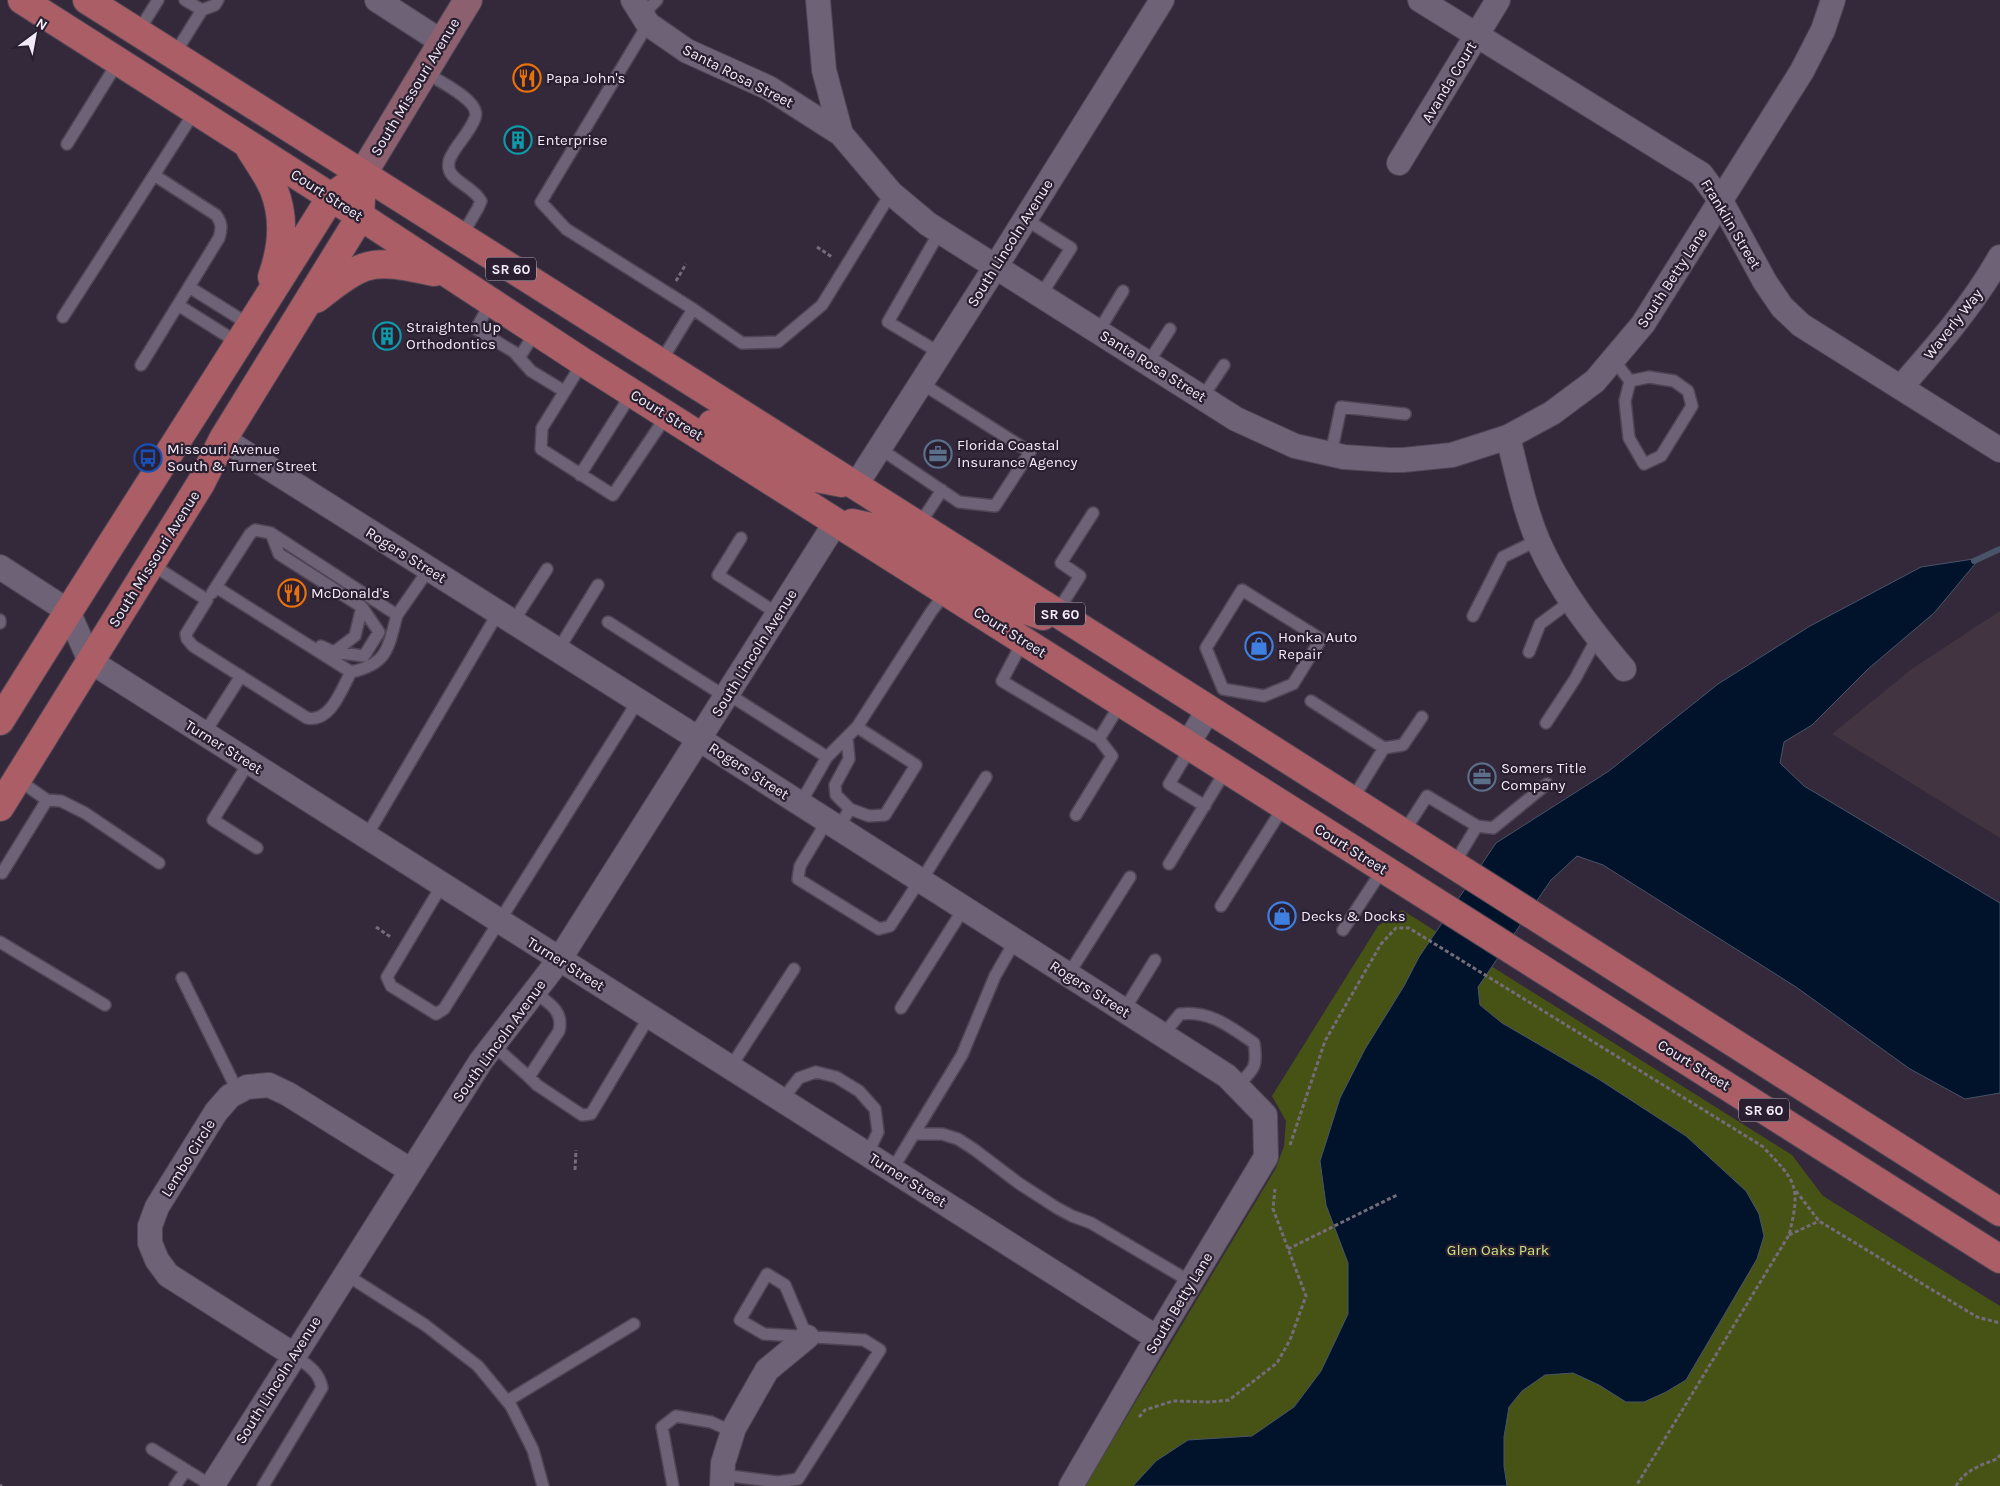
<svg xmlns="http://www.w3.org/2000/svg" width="2000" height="1486" font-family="Karla,sans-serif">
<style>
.education{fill:#423441}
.green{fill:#475314}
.water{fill:#00132b;stroke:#495468}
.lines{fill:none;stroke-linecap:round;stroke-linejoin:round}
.stream{stroke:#495468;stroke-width:6}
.lane-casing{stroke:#4f4554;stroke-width:14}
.street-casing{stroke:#4f4554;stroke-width:26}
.secondary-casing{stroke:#4f4554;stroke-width:30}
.primary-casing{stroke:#4f4554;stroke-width:30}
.path{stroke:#756c7b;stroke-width:3;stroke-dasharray:4 2.5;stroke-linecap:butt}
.lane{stroke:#6d6276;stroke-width:11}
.street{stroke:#6d6276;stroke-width:24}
.secondary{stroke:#8c606e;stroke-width:28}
.primary{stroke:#ab5e66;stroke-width:28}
.labels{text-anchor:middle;stroke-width:4.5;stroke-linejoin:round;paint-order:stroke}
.shield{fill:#291f30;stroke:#b6aebb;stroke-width:1}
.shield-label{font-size:14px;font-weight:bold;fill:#f2ebf7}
.street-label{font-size:15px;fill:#f2ebf7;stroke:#291f30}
.poi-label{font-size:15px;fill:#f2ebf7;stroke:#291f30;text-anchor:start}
.park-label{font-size:15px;fill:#cde47f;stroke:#291f30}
</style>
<rect width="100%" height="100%" fill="#33293a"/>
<path class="education" d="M 2000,611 L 2000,838 L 1832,734 L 1913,668 Z"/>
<path class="green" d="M 1402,910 L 1792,1155 L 1823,1196 L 2000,1306 L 2000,1486 L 1085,1486 L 1276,1168 L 1284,1146 L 1286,1121 L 1272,1096 L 1378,926 Z"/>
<path class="water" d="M 1980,558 L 1934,613 L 1868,669 L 1812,725 L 1784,742 L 1780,763 L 1804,786 L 2000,903 L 2000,1093 L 1965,1099 L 1910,1069 L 1796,987 L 1603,865 L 1577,856 L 1551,880 L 1478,987 L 1480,1005 L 1502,1023 L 1600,1080 L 1686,1136 L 1746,1191 L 1759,1214 L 1764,1236 L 1757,1259 L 1686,1380 L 1666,1392 L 1644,1402 L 1626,1402 L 1599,1385 L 1573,1373 L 1545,1375 L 1522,1391 L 1509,1407 L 1504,1437 L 1504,1466 L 1507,1486 L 1133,1486 L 1156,1461 L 1188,1440 L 1252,1436 L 1294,1407 L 1321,1371 L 1348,1314 L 1348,1263 L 1326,1205 L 1320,1161 L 1340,1098 L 1365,1049 L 1404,986 L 1419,957 L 1496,843 L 1609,771 L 1718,684 L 1810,626 L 1921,567 Z"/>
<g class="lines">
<path class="stream" d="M 1974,561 L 2000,549"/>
<g class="lane-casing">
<path id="lane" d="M 202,10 L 215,5 L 218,0
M 642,15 L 657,0
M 648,24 L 541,202 L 566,229 L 693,309 L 660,363
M 138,32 L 158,0
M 174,55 L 202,10 L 185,0
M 424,72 C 437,80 482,101 475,118 C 471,129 462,139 456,148 C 452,155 447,160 449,169 C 452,182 473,186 481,201 L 478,208 L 461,237
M 67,144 L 118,62
M 1025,219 L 1071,248 L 1041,295
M 940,231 L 888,322 L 940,353
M 189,287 L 250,325
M 491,302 L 476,329 L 514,352 L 531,371 L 564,391
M 178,305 L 240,344
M 693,309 L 742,343 L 778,342 L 822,305 L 891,193
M 63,317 L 195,111
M 1098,332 L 1123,291
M 519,358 L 536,331
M 1613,359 L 1630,381
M 583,362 L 542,428 L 541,449 L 613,495 L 667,415
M 1148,363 L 1170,329
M 141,365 L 219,238 C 222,228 222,223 216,215 L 154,175
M 1649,377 L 1674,381 L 1688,391 L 1692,406 L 1661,456 L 1644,464 L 1629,438 L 1625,401 L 1630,381 Z
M 1202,398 L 1224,365
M 879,448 L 959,502 L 995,506 L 1030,452 L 921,383
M 1331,454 L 1341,407 L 1405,414
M 580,475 L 632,393
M 919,525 L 942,490
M 271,533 L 279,554 L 362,607 L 355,636 L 334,652 L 321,646
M 741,538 L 718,575 L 778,614
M 151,564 L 207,600 L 186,634 L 187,639 L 193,646 L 307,718 C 331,723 342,688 351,672 L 216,587
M 1242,590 L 1321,639 L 1293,684 L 1264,696 L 1223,689 L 1206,648 Z
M 212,593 L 250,534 L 255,530 L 271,533 L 397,615 L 429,569
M 1057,612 L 1080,576 L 1061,563 L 1093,513
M 1473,616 L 1503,557 L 1538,540
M 0,620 L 0,623
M 513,622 L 547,569
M 608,622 L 726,697
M 1023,641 L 1002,681 L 1099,739 L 1121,703
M 558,650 L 598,585
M 334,652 L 364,656 L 379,632 L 362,607
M 1529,652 L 1540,624 L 1571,601
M 351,672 C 388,664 388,648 397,615
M 728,694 L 827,757 L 800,804
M 1311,701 L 1384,748 L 1352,800
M 1546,723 L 1575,679 L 1597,638
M 204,734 L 241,676
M 847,737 L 849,759 L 835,785 L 836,795 L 850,809
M 1191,747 L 1169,784 L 1205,806
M 1384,748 L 1403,745 L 1422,717
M 827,757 L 857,727 L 931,612 L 946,592
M 249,762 L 213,820 L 257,848
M 47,800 L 61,801 L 85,813 L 159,863
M 1076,815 L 1112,756 L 1099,739
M 827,821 L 800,866 L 798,879 L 879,929 L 890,926 L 920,880
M 1477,826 L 1493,828 L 1547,784
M 838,828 L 850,809 L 869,816 L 885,815 L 916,765 L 857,727
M 1404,832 L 1427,796 L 1477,826 L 1454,864
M 366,837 L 498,613
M 1169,864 L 1226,770
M 0,872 L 2,873 L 47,800 L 17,779
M 921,881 L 986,777
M 442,885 L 387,977 L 391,986 L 436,1014 L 444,1009 L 638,701
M 1221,906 L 1284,806
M 1343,930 L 1383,869
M 0,942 L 105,1005
M 1068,975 L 1130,877
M 182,978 L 238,1092
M 901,1008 L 964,908
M 1124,1010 L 1155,960
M 1163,1035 L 1180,1014 C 1210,1010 1230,1027 1254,1043 C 1258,1067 1254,1069 1237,1086
M 493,1045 L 529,1077 L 559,1031 C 564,1011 549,1003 534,992
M 730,1068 L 794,969
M 529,1077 L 537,1085 L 582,1115 L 591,1114 L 649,1017
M 782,1100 L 799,1078 L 816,1072 L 836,1077 L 859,1091 L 875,1109 L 878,1132 L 867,1155
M 915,1134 L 942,1134 L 958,1139 L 975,1150 L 1017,1182 L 1057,1208 L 1072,1216 L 1091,1223 L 1191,1282
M 892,1170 L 962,1055 L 995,976 L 1015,941
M 345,1274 L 425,1325 L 478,1366 L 511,1406 L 533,1450 L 543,1486
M 507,1401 L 634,1324
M 152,1449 L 212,1486
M 723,1475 L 778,1482 L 798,1479 L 880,1350 L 864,1340 L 764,1334 L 740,1320 L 767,1274 L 785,1285 L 807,1337
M 175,1486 L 186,1470
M 263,1486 L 322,1388 C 319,1371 307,1365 294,1355
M 673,1486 L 662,1427 L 676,1416 L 711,1422 L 733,1432"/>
</g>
<g class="street-casing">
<path id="street" d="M 377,0 L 442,42
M 633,0 L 648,24 L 687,51 L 769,88 L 841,134 L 891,193 L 928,224 L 1236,419 L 1295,446 L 1344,457 L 1389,460 L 1403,460 L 1452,455 L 1508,437 L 1552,413 L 1595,381 L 1643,324 L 1802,71 L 1823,30 L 1833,0
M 818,0 L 824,70 L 841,134
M 1420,0 L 1701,174 L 1721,201 L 1765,282 L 1782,307 L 1801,325 L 2000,450
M 1399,163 L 1498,0
M 1901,387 C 1937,346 1973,305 2000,257
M 1508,437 C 1517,472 1524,508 1538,541 C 1559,589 1590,629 1624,669
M 223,439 L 699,739 L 1227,1076 L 1265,1115 L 1266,1157 L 1157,1338 L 1071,1486
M 856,485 L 996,266 L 1162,0
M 0,567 L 68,611 L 90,661 L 1157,1338
M 1187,745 L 1209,709
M 294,1355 L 168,1275 L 157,1260 L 150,1243 L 150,1226 L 157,1207 L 216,1112 L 230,1096 L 247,1087 L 269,1085 L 288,1094 L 410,1170
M 212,1486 L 481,1061 L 559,960 L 836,522
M 722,1486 L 723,1463 L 734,1428 L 767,1370 L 807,1337"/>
</g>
<g class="secondary-casing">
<path id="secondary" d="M 362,175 L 468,0"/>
</g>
<g class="primary-casing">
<path id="primary" d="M 22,0 L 331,197 L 583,362 L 2000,1259
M 87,0 C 725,404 1364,805 2000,1212
M 250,149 C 258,162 268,175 274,190 C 285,218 282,249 272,277
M 316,299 C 331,288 347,273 365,267 C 386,260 414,268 434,272
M 712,424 L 762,451 L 801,475 L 842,483
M 852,523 L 880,529 L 899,537 L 1008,604 L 1043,616
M 0,721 C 109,545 222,372 331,197 L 345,187
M 0,807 L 201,483 L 223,439 L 360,217 L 361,199"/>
</g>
<path class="path" d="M 817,247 L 832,257
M 676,281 L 686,264
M 376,927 L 392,938
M 1290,1145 L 1325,1041 L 1381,944 L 1396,928 L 1409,928 L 1762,1146 C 1797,1182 1801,1186 1789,1235 L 1636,1486
M 575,1170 L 576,1150
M 1796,1191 L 1819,1221 L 1977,1317 L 2000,1323
M 1789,1235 L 1819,1221
M 1288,1249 L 1397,1195
M 1139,1417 L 1145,1410 L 1173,1401 L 1210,1402 L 1229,1400 L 1277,1363 L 1290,1340 L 1306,1296 L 1273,1209 L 1275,1189
M 0,1485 L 2,1486
M 1956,1486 C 1965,1470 1981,1465 1997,1459 L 2000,1455"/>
<use href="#lane" class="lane"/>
<use href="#street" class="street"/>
<use href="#secondary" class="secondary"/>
<use href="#primary" class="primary"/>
</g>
<defs>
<g id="restaurant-ring" transform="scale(1.4375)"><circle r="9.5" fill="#291f30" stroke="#e8710a" stroke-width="1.5"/><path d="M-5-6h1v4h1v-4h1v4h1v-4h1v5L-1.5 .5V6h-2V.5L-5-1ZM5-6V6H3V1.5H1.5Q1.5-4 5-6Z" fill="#e8710a"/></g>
<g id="building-ring" transform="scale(1.4375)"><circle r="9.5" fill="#291f30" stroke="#0f9aa8" stroke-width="1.5"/><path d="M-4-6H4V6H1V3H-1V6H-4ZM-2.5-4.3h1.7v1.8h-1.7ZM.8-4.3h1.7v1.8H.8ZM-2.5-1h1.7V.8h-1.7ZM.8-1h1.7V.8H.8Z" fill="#0f9aa8"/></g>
<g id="office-ring" transform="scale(1.4375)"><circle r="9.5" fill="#291f30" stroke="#5c6f8a" stroke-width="1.5"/><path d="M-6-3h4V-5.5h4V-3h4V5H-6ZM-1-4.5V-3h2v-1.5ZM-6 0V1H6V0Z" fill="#5c6f8a"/></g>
<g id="bus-ring" transform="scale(1.4375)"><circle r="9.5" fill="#291f30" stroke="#1a4fb4" stroke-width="1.5"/><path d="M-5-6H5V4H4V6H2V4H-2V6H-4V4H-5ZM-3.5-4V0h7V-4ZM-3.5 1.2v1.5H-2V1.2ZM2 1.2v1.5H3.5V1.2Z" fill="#1a4fb4"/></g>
<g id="shop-ring" transform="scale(1.4375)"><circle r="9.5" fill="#291f30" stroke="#3f7fe0" stroke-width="1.5"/><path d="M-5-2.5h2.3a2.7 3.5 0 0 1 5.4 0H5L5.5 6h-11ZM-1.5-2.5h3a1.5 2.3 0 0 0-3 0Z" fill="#3f7fe0"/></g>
</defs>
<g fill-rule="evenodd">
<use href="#restaurant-ring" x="527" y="78"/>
<use href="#building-ring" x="518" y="140"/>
<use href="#building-ring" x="387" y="336"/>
<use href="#office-ring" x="938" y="454"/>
<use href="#bus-ring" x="148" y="458"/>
<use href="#restaurant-ring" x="292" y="593"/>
<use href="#shop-ring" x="1259" y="646"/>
<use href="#office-ring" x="1482" y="777"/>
<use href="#shop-ring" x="1282" y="916"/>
</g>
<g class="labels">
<g class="shield">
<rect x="486" y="257.5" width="50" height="23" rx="4"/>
<rect x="1035" y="602.5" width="50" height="23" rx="4"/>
<rect x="1739" y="1098.5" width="50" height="23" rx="4"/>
</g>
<g class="shield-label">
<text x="511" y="274">SR 60</text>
<text x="1060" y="619">SR 60</text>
<text x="1764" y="1115">SR 60</text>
</g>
<g class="street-label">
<text transform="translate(738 76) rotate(27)" y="5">Santa Rosa Street</text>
<text transform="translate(1449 82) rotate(-59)" y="5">Avanda Court</text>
<text transform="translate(415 87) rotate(-59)" y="5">South Missouri Avenue</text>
<text transform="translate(327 195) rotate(33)" y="5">Court Street</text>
<text transform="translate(1731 224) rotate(59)" y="5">Franklin Street</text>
<text transform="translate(1010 243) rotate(-58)" y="5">South Lincoln Avenue</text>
<text transform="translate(1672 278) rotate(-57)" y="5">South Betty Lane</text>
<text transform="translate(1953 324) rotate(-52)" y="5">Waverly Way</text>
<text transform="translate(1153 366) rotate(32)" y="5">Santa Rosa Street</text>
<text transform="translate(667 415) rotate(32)" y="5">Court Street</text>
<text transform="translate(406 555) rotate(32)" y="5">Rogers Street</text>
<text transform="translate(154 559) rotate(-58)" y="5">South Missouri Avenue</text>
<text transform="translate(1010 632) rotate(32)" y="5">Court Street</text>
<text transform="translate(754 653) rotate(-58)" y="5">South Lincoln Avenue</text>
<text transform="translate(224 747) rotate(32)" y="5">Turner Street</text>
<text transform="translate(749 771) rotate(33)" y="5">Rogers Street</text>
<text transform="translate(1351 849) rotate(32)" y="5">Court Street</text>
<text transform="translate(566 964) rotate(32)" y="5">Turner Street</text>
<text transform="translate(1090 989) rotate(33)" y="5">Rogers Street</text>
<text transform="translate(499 1041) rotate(-54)" y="5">South Lincoln Avenue</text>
<text transform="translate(1694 1065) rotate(32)" y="5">Court Street</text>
<text transform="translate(188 1158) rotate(-58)" y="5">Lembo Circle</text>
<text transform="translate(908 1180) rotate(32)" y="5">Turner Street</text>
<text transform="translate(1179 1303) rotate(-59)" y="5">South Betty Lane</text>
<text transform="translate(278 1380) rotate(-58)" y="5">South Lincoln Avenue</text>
</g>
<g class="poi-label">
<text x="546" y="83">Papa John's</text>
<text x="537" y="145">Enterprise</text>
<text x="406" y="332">Straighten Up<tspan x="406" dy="17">Orthodontics</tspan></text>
<text x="957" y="450">Florida Coastal<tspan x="957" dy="17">Insurance Agency</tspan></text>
<text x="167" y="454">Missouri Avenue<tspan x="167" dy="17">South &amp; Turner Street</tspan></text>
<text x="311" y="598">McDonald's</text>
<text x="1278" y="642">Honka Auto<tspan x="1278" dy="17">Repair</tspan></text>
<text x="1501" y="773">Somers Title<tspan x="1501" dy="17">Company</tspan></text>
<text x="1301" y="921">Decks &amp; Docks</text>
</g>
<g class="park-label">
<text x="1498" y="1255">Glen Oaks Park</text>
</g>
</g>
<g transform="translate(35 35) rotate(32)" stroke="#291f30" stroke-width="4" paint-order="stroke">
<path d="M0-4L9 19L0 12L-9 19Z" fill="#f2ebf7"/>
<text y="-8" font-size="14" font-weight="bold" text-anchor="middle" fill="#f2ebf7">N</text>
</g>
</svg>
